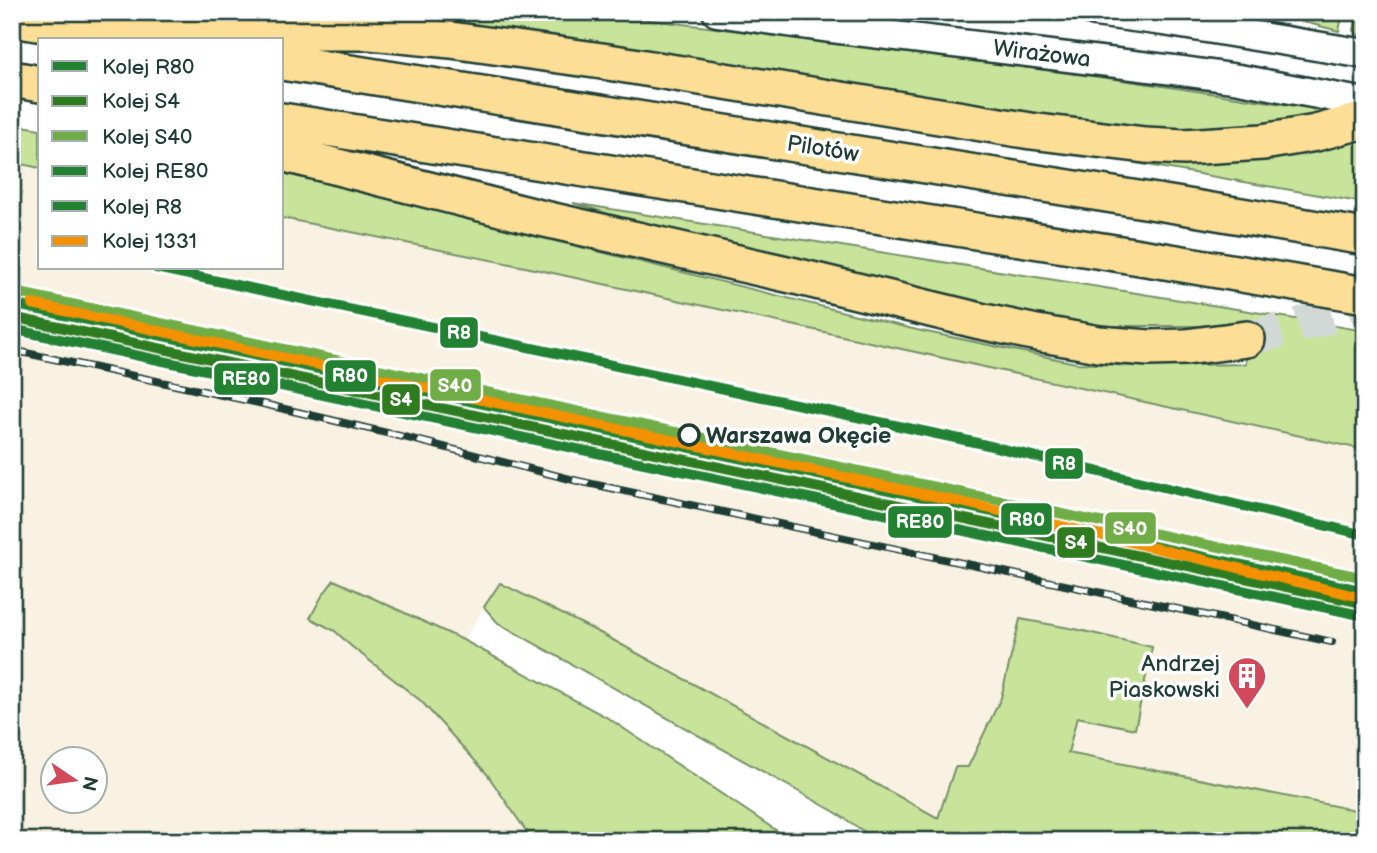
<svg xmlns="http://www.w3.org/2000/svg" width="1377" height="853" font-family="'Balsamiq Sans',sans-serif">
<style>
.built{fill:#f9f1e2;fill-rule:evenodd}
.green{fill:#c8e49b;stroke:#749068;stroke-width:2}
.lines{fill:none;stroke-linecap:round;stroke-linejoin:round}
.highway-tunnel{stroke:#d2d8d6;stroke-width:35;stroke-dasharray:35 18;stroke-linecap:butt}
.secondary-casing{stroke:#1f3d34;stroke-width:33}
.highway-casing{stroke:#1f3d34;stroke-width:40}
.secondary{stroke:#fff;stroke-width:28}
.highway{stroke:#fcde96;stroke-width:35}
.rail-casing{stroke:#1f3d34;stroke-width:8}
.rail{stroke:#fff;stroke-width:5;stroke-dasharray:16;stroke-linecap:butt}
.rail-1-casing{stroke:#fff;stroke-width:16}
.rail-2-casing{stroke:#fff;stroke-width:16}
.rail-3-casing{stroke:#fff;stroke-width:16}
.rail-4-casing{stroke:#fff;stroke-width:16}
.rail-5-casing{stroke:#fff;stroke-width:16}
.rail-6-casing{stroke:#fff;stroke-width:16}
.rail-1{stroke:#238132;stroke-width:10}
.rail-2{stroke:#2f7b20;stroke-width:10}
.rail-3{stroke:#70ad46;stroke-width:10}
.rail-4{stroke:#238132;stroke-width:10}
.rail-5{stroke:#238132;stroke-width:10}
.rail-6{stroke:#f49103;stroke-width:10}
.stop-dot{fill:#fff;stroke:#1f3d34;stroke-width:3.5}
.labels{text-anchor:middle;stroke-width:7;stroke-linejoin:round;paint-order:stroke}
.street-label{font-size:23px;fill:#1f3d34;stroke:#fff}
.stop-label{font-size:23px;font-weight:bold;fill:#1f3d34;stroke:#fff;text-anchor:start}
.poi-label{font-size:23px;fill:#1f3d34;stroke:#fff;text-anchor:end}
.line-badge{stroke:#fff;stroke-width:2.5}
.badge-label{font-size:19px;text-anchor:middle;font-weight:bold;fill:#fff}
</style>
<rect width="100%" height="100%" fill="#fff"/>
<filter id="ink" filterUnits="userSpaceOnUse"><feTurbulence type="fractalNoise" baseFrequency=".0143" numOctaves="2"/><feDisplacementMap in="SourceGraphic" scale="14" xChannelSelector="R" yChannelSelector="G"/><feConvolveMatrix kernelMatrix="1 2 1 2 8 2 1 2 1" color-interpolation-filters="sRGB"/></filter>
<g filter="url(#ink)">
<path class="built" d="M 12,162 L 40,168 L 40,268 L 282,268 L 282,218 L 530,268 L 1365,450 L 1365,841 L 938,818 L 603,634 L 501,583 L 463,640 L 334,580 L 310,618 L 335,631 L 351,646 L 421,701 L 487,774 L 533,841 L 12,841 ZM 52,758 L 94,758 L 94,800 L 52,800 Z"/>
<path class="green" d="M 324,12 L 584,12 L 716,28 L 1115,79 L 1323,110 L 1325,114 C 1289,121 1253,128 1217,130 C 1185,131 1152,130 1119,128 L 469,26 Z
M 1265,12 L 1343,12 L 1339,31 Z
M 1358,12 L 1365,12 L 1365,34 L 1357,35 L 1354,30 Z
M 12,124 L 40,129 L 40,168 L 12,162 Z
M 1365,138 L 1365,203 L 1136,163 L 1220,161 L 1331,148 Z
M 282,173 L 399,200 L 459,217 L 917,330 L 1076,363 L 1135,366 L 1246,364 L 1244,321 L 1198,326 L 1094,326 L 994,307 L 673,233 L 573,203 L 1249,311 L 1365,331 L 1365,450 L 530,268 L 282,218 Z
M 334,580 L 463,640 L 608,718 L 792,841 L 533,841 L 487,774 L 421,701 L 351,646 L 335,631 L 310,618 L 322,596 Z
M 500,583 L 602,634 L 938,818 L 955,767 L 968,767 L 1001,698 L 1020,619 L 1075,629 L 1152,647 L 1135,729 L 1077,717 L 1068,753 L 1365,812 L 1365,841 L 878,841 L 835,812 L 498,623 L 484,607 Z"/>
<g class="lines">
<path class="highway-tunnel" d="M 1247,339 L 1365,307"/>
<g class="secondary-casing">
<path id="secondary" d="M 717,12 L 830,28 L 1182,71 L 1239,79 L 1365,103
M 1095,12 L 1164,21 L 1365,54"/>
</g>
<g class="highway-casing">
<path id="highway" d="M 12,19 L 120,36
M 98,32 L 371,32 L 451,40 L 602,61 L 1031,131 L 1145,145 L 1184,147 L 1263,142 L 1316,133 L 1365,120
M 282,62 L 1182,206 L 1365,237
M 12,79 L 40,84
M 282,121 L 1165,261 L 1365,295
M 282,153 L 536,217 L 791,275 L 980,321 L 1037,333 L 1099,344 L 1149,348 L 1186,347 L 1247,339"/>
</g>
<use href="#secondary" class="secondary"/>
<use href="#highway" class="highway"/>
<g class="rail-casing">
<path id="rail" d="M 12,332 L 1365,619
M 12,350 L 259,403 L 408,438 L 578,481 L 1332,642"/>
</g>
<use href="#rail" class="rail"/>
<g class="rail-1-casing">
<path id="rail-1" d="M 12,304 L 1365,591"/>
</g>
<g class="rail-2-casing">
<path id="rail-2" d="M 12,317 L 1362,603"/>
</g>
<g class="rail-3-casing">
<path id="rail-3" d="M 15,292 L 1365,578"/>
</g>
<g class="rail-4-casing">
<path id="rail-4" d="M 12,329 L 1360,615"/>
</g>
<g class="rail-5-casing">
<path id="rail-5" d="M 156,268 L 974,442 L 1365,535"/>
</g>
<g class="rail-6-casing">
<path id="rail-6" d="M 32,304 L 961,502 L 1356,596"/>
</g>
<use href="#rail-1" class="rail-1"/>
<use href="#rail-2" class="rail-2"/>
<use href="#rail-3" class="rail-3"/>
<use href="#rail-4" class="rail-4"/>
<use href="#rail-5" class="rail-5"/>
<use href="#rail-6" class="rail-6"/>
</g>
</g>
<defs>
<g id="building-pin" transform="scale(2.0125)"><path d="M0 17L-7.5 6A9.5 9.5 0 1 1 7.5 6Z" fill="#d1495b" stroke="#fff"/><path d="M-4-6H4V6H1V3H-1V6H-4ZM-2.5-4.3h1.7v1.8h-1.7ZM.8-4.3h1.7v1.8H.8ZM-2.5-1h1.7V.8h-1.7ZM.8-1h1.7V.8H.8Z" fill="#fff"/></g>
</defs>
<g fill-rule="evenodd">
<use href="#building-pin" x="1247" y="676"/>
</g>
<circle class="stop-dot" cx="689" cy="435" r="10"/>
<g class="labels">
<g class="street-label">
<text transform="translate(1042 53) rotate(7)" y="8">Wirażowa</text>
<text transform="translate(823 148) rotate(9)" y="8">Pilotów</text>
</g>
<g class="stop-label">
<text x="706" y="443">Warszawa Okęcie</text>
</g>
<g class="poi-label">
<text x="1220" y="671">Andrzej<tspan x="1220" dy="26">Piaskowski</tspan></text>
</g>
</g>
<g class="line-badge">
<rect x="439" y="316" width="40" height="33" rx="7" fill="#238132"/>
<rect x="324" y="359" width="53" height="34" rx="7" fill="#238132"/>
<rect x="213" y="362" width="66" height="34" rx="7" fill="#238132"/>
<rect x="429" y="368" width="53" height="34" rx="7" fill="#70ad46"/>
<rect x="381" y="383" width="40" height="33" rx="7" fill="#2f7b20"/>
<rect x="1044" y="447" width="40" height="33" rx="7" fill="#238132"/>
<rect x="1000" y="502" width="53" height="34" rx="7" fill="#238132"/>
<rect x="887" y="505" width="66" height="34" rx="7" fill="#238132"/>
<rect x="1104" y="511" width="53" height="34" rx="7" fill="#70ad46"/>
<rect x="1056" y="526" width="40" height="33" rx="7" fill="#2f7b20"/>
</g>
<g class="badge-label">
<text x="459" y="339">R8</text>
<text x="350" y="382">R80</text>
<text x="246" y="385">RE80</text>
<text x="455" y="392">S40</text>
<text x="401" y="406">S4</text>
<text x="1064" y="470">R8</text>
<text x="1027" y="526">R80</text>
<text x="920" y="528">RE80</text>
<text x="1130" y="535">S40</text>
<text x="1076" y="549">S4</text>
</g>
<rect width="1377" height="853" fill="none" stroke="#fff" stroke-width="42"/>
<rect x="21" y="21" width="1335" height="811" fill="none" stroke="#1f3d34" stroke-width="2.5" filter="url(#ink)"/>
<rect x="38" y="38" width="245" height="231" fill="#ffffff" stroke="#a5b1ae" stroke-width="2"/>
<rect x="52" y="61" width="35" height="10" fill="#238132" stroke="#a5b1ae" stroke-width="2"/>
<text x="102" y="74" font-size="21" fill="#1f3d34">Kolej R80</text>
<rect x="52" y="96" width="35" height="10" fill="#2f7b20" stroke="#a5b1ae" stroke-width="2"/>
<text x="102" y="108" font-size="21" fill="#1f3d34">Kolej S4</text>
<rect x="52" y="131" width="35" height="10" fill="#70ad46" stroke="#a5b1ae" stroke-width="2"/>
<text x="102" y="144" font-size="21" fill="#1f3d34">Kolej S40</text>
<rect x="52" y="166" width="35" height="10" fill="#238132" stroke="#a5b1ae" stroke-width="2"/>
<text x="102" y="178" font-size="21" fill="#1f3d34">Kolej RE80</text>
<rect x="52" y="201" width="35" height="10" fill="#238132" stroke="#a5b1ae" stroke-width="2"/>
<text x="102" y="214" font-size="21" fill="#1f3d34">Kolej R8</text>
<rect x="52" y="236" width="35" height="10" fill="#f49103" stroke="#a5b1ae" stroke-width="2"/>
<text x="102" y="248" font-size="21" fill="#1f3d34">Kolej 1331</text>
<g transform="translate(74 780) rotate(103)"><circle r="33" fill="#ffffff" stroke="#a5b1ae" stroke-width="2"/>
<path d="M0-5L12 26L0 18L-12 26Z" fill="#d1495b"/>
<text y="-10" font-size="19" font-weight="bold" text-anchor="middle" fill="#1f3d34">N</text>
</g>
</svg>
